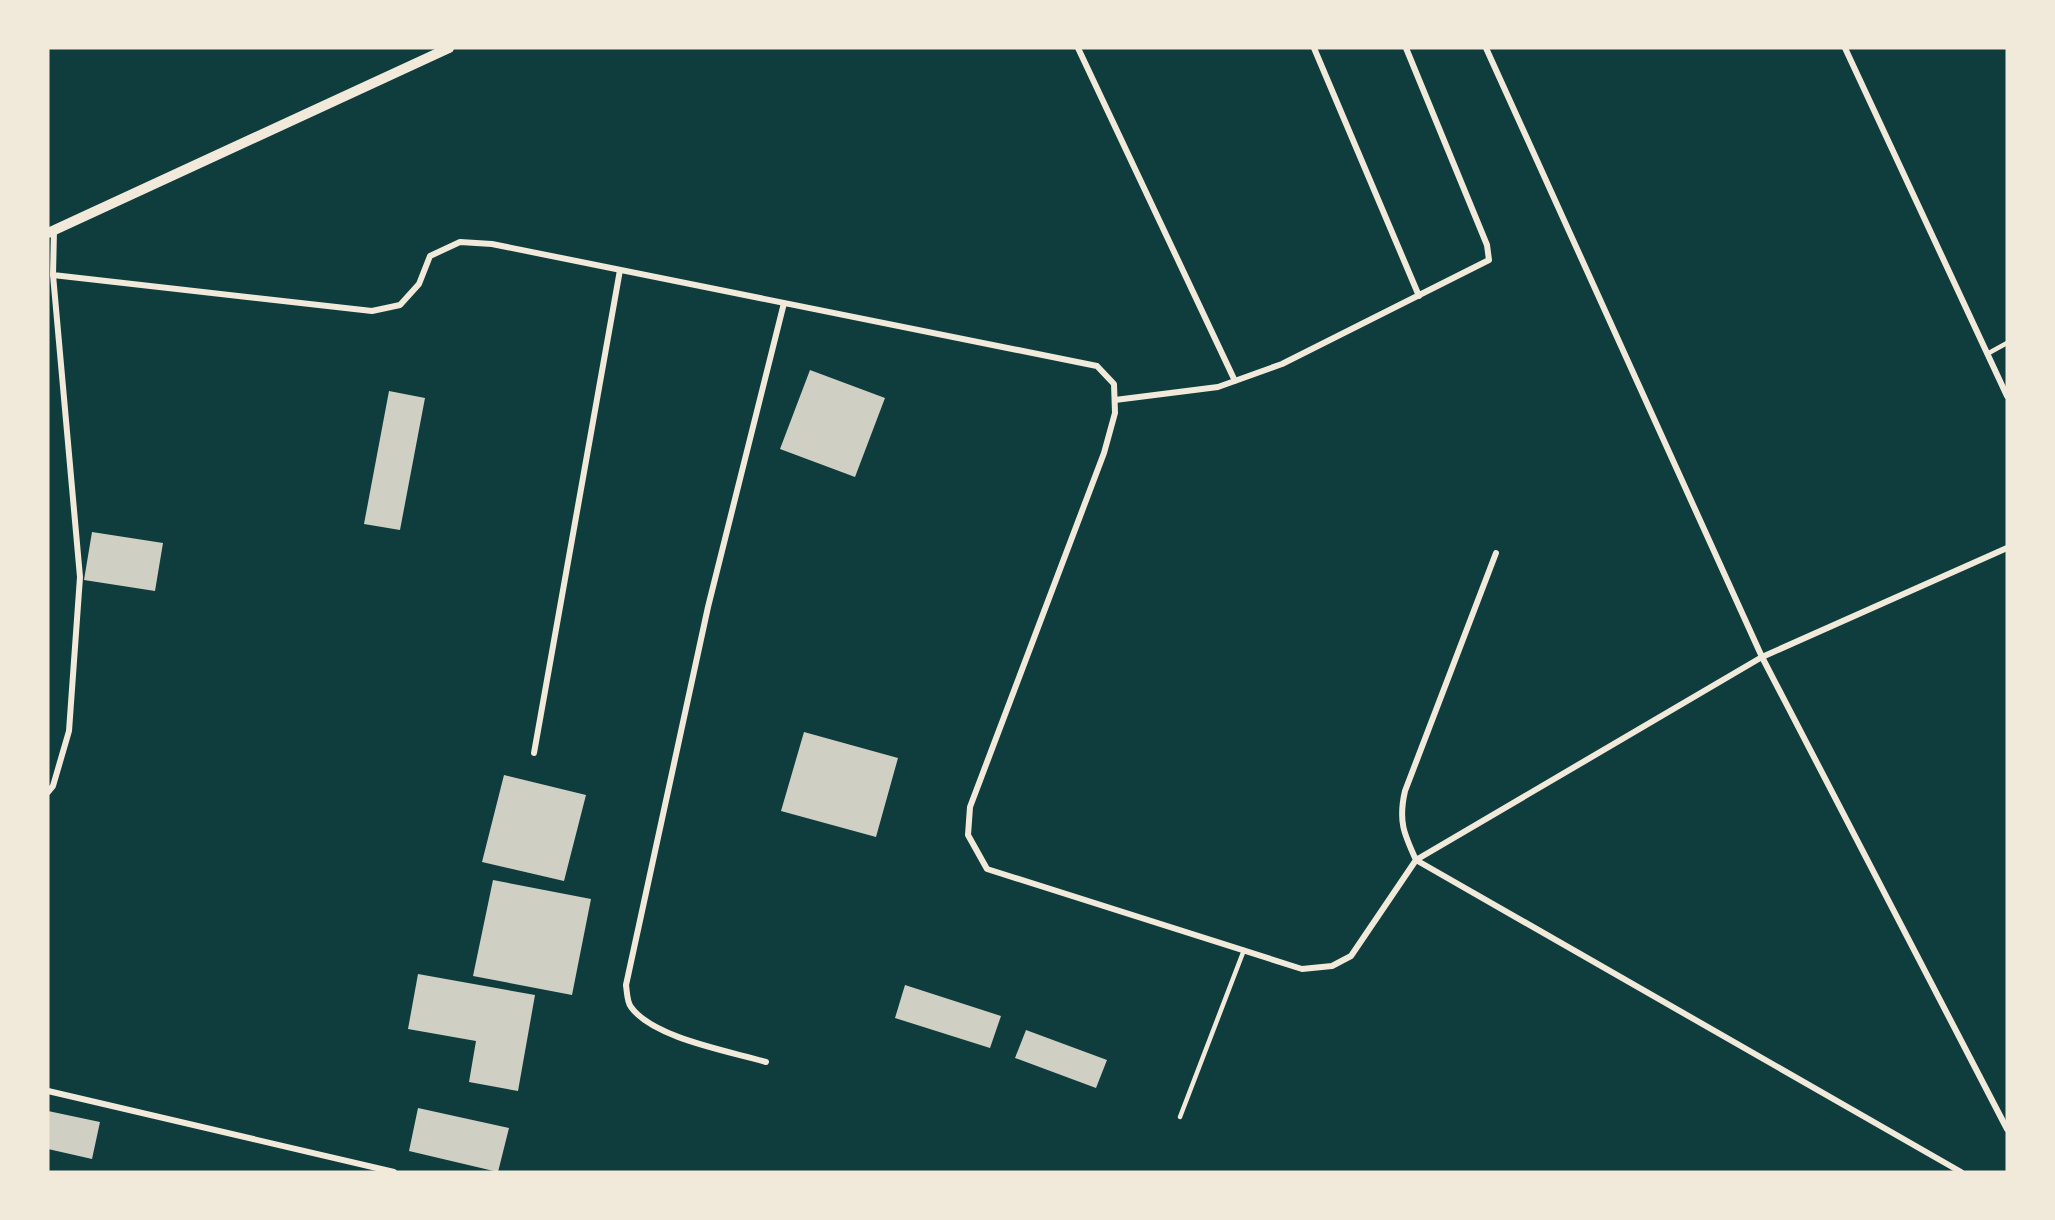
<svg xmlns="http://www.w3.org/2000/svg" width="2055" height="1220" font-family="'Varela Round',sans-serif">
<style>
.building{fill:#cfcfc3}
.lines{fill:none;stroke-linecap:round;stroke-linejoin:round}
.service{stroke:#f1e9da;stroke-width:4.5}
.minor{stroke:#f1e9da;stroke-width:6}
.tertiary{stroke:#f1e9da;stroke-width:10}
</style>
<rect width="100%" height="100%" fill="#0f3d3e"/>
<path class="building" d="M 810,370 L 885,398 L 855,477 L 780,449 Z
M 389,391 L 425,398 L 400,530 L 364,524 Z
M 92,532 L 163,543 L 155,591 L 84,580 Z
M 804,732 L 898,758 L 876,837 L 781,811 Z
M 504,775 L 586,795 L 564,881 L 482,862 Z
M 493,880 L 591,899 L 572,995 L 473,976 Z
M 418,974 L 535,995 L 518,1091 L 469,1082 L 476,1041 L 408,1029 Z
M 905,985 L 1001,1016 L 990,1048 L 895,1018 Z
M 1026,1030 L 1107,1060 L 1096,1088 L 1015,1058 Z
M 418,1108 L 509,1128 L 498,1172 L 409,1151 Z
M 48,1111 L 100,1122 L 92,1159 L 48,1149 Z"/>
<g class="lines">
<path class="service" d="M 1987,354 L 2007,343
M 1180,1117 L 1244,950"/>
<path class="minor" d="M 1078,48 L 1235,381
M 1314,48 L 1419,296
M 1486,48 L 1762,657 L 2007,1129
M 1845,48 L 2007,396
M 53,275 L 372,311 L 400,305 L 419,284 L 430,256 L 460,242 L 492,244 L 1097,366 L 1114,384 L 1115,413 L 1104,453 L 970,807 L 968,835 L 987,869 L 1302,969 L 1332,966 L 1351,956 L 1416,860 L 1762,657 L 2007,548
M 1115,400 L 1218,387 L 1282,364 L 1489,260 L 1487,245 L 1406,48
M 1496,553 L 1405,791 C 1398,821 1404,834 1416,860 L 1961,1172
M 534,753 L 620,270
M 48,792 L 53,786 L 69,731 L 80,577 L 53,275 L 54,230
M 766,1062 C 729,1051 653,1038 631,1007 C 627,1002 627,992 626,985 L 708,607 L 784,303
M 48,1091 L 394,1172"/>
<path class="tertiary" d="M 48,233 L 449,48"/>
</g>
<rect width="2055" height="1220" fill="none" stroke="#f1e9da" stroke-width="99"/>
</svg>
